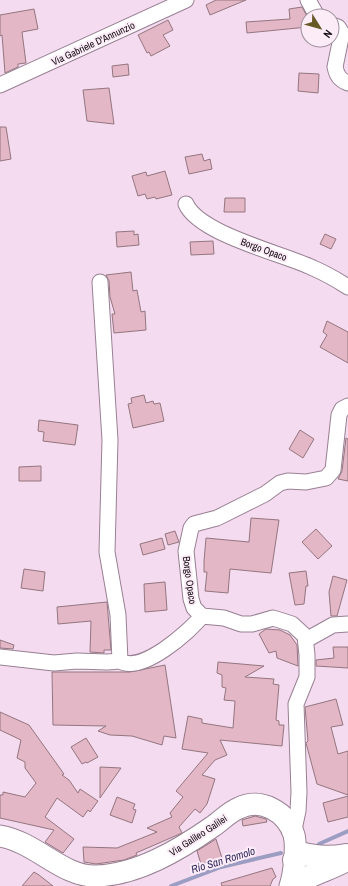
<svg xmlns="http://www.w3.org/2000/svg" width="348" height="886" font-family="'Archivo Narrow',sans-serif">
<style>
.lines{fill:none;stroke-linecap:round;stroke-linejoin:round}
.stream{stroke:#9c9dc2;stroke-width:4}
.building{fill:#e3b7c5;stroke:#93767f}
.street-casing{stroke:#988093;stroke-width:17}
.secondary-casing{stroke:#988093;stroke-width:23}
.highway-casing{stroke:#988093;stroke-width:24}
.street{stroke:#fff;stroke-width:15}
.secondary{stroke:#fff;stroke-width:21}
.highway{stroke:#fff;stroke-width:22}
.labels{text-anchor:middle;stroke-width:4;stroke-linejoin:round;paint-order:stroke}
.street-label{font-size:10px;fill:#11090f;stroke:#fcecf8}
.water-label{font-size:11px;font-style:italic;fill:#2f2b5c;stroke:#fcecf8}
</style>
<rect width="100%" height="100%" fill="#f5dbf0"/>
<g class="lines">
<path class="stream" d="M 319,844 L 348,831
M 171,886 L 221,867 L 281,853"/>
</g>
<path class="building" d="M 216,0 L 246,0 L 210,15 L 206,5 Z
M 302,7 L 308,18 L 308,27 L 247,33 L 246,22 L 290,19 L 289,9 Z
M 34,9 L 38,29 L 22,32 L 26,63 L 18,64 L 18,67 L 5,73 L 2,35 L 0,36 L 0,15 Z
M 168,20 L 173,30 L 163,35 L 170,46 L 151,56 L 149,52 L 147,53 L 138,35 Z
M 128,64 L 129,75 L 113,77 L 112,66 Z
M 299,73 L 319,74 L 318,93 L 298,91 Z
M 109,88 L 114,124 L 87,121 L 83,90 Z
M 0,127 L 6,127 L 11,159 L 0,161 Z
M 202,154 L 204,161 L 210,159 L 212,169 L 189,174 L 185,157 Z
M 165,171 L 172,195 L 156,199 L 155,197 L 147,199 L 145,194 L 138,196 L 132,176 L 146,172 L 147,176 Z
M 225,198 L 245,198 L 245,212 L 224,212 Z
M 134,231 L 134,235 L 138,234 L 139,245 L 117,247 L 116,232 Z
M 325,234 L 336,239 L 331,249 L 320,244 Z
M 213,241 L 214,254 L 191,255 L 190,242 Z
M 131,272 L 133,291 L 137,290 L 141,312 L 145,311 L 146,330 L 114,333 L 112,314 L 115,314 L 110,297 L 109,281 L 106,275 Z
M 327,321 L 348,332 L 348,363 L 320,347 L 327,335 L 323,332 Z
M 144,395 L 146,403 L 153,401 L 154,404 L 160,403 L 164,421 L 133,428 L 128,404 L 132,403 L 131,398 Z
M 39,420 L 78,425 L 75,445 L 43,441 L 44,432 L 38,431 Z
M 300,430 L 314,439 L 303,458 L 289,449 Z
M 346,438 L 348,439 L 348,481 L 338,479 L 342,471 Z
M 41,466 L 41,481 L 19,481 L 19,467 Z
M 251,518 L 279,520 L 271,573 L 230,569 L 228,593 L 205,591 L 207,572 L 204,572 L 204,561 L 206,538 L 249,542 Z
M 316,529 L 332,546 L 318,559 L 302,542 Z
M 175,531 L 179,542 L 168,545 L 165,534 Z
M 162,538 L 165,549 L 143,555 L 140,544 Z
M 24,569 L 45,572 L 43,591 L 21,588 Z
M 306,571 L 308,586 L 306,586 L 304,604 L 295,605 L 289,573 Z
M 333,576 L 347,580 L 337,616 L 331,616 L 329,592 Z
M 165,582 L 167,610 L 145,612 L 144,584 Z
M 107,602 L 111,650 L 104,650 L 104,653 L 90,652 L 91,621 L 58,624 L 57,607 Z
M 266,629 L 280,630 L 290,635 L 297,645 L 298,666 L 277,658 L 276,651 L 269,653 L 259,634 Z
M 0,640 L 14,645 L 13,649 L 0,648 Z
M 333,647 L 348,647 L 348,668 L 316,666 L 316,660 L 334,658 Z
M 218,662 L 264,666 L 245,677 L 274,679 L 273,684 L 279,685 L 276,720 L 279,721 L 279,725 L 284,725 L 282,746 L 220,740 L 227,755 L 215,760 L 202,775 L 215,779 L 207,804 L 200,813 L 195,809 L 179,827 L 182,833 L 136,853 L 137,855 L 124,860 L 96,864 L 84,862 L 83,847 L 117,848 L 157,832 L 147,828 L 172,817 L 170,813 L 183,797 L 176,791 L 208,753 L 182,749 L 188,716 L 202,719 L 202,723 L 233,728 L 235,701 L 224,700 L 226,688 L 222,687 L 222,675 L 217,673 Z
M 165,665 L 176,738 L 164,736 L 162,745 L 132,736 L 110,735 L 98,731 L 106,726 L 53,725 L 52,672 L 130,672 Z
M 336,699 L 343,725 L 331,727 L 338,754 L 348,751 L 348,795 L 317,784 L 306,743 L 308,741 L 305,707 Z
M 0,712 L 29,725 L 64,774 L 62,775 L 69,780 L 78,793 L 80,789 L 98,801 L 90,812 L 88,810 L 83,817 L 57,798 L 45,817 L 74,839 L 63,853 L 45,842 L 54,830 L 0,818 L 0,795 L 3,795 L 3,792 L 25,797 L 36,783 L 25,768 L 25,762 L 17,758 L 21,740 L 0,730 Z
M 86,738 L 98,757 L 87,763 L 86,762 L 82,764 L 71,747 Z
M 100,767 L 121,768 L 100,798 Z
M 348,796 L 348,817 L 328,822 L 323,803 Z
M 117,797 L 135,804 L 133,809 L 136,810 L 132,823 L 110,815 Z
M 255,816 L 266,819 L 267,822 L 243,826 L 242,820 Z
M 216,839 L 222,858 L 201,864 L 197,851 Z
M 272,868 L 276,877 L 273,879 L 270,886 L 222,886 L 221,883 Z
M 34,872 L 39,875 L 53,886 L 22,886 Z"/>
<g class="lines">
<g class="street-casing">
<path id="street" d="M 308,0 L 317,16
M 332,25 L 338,27 L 342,33 L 335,67 C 337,76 340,80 348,83
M 0,85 L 186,0
M 186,204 C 199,234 284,254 313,268 C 325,273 337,280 348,287
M 100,282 L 110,440 L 107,552 L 118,615 L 120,661 C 142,674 189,632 202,616
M 306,640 L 333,625 L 348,624
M 0,657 L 54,663 L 77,661 L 107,662 L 120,661
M 293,834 L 298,811 L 299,792 L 296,704 L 307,677 L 307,655 L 305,636 L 292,624 L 273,618 L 252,624 L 241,624 L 224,618 L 202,616 L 194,608 L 191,599 L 186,551 L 191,528 L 194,524 L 217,518 L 265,494 L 280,483 L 288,481 L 306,482 L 326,478 L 333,470 L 339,415 L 342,409 L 348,406"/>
</g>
<g class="secondary-casing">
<path id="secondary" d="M 0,836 C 36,842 62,877 96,876 C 137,875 179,850 212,827 C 221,821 229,812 239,808 C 261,797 287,812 294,835 C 297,846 294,875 290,886"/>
</g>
<g class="highway-casing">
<path id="highway" d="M 294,860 L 304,854 C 319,857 330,858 346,855
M 294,886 C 310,873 331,870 348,859"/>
</g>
<use href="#street" class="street"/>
<use href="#secondary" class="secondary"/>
<use href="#highway" class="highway"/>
</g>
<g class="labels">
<g class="street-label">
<text transform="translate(93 43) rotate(-25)" y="4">Via Gabriele D'Annunzio</text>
<text transform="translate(264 249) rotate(20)" y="4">Borgo Opaco</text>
<text transform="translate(190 580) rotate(82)" y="4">Borgo Opaco</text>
<text transform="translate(198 835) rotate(-33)" y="4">Via Galileo Galilei</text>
</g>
<g class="water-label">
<text transform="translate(223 860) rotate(-17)" y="4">Rio San Romolo</text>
</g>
</g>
<g transform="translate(320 28) rotate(127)"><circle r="19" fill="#fcecf8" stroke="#9e919b"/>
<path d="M0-3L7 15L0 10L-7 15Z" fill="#675926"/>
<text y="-6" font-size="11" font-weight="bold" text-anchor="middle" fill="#11090f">N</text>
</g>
</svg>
